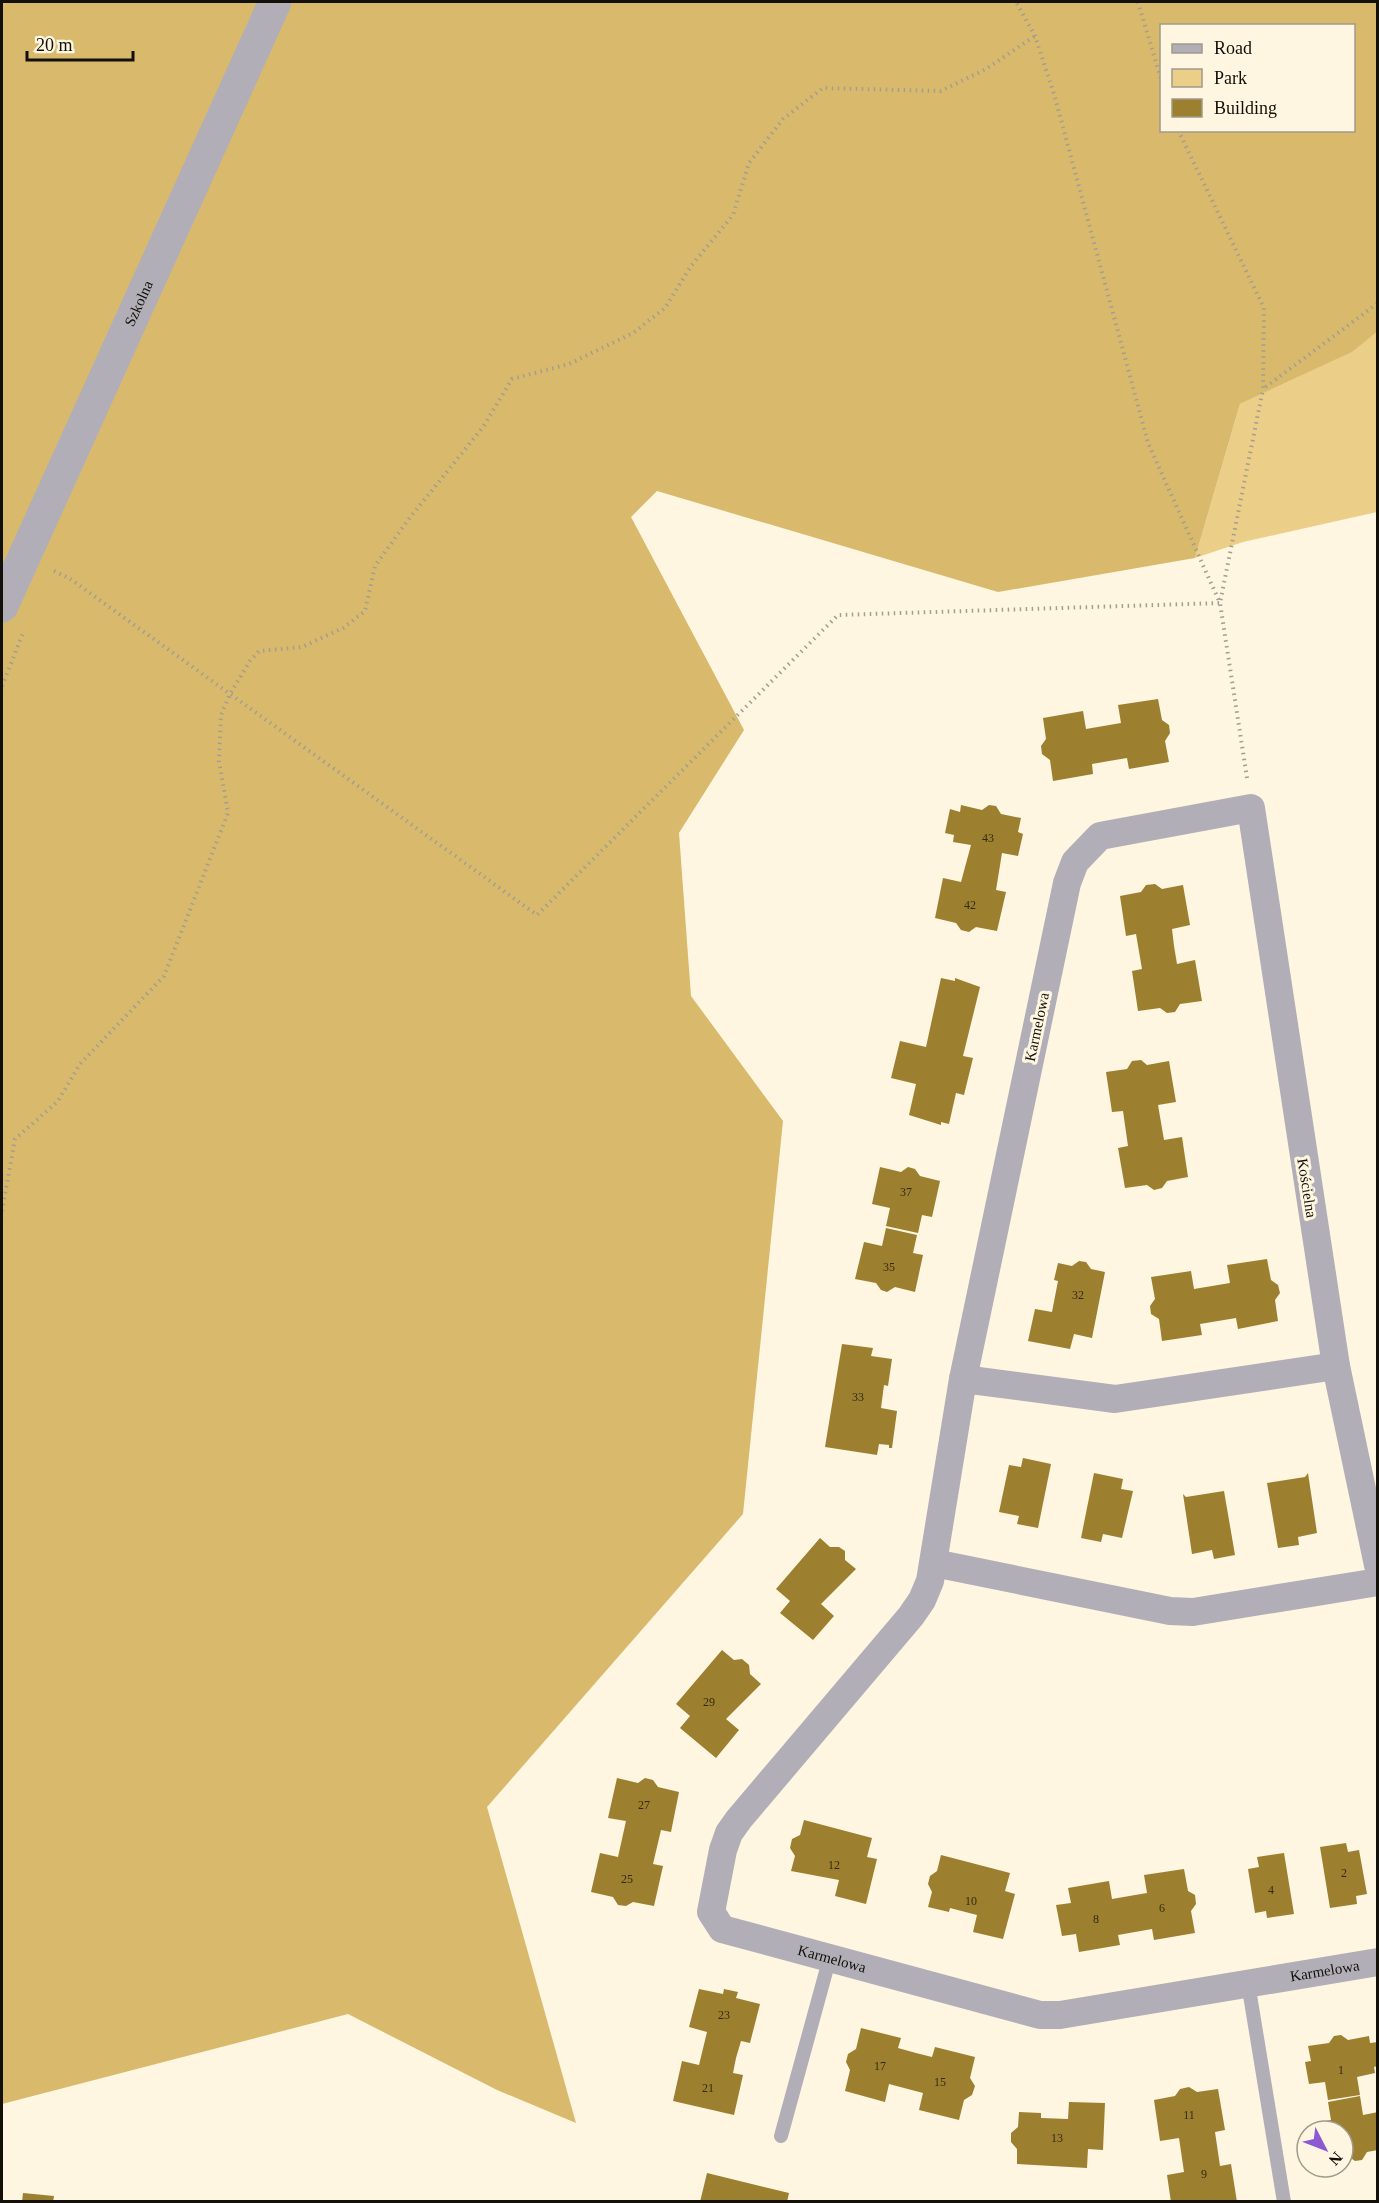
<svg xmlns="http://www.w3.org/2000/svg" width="1379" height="2203" font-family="'Times New Roman',serif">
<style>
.green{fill:#ebcf88}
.forest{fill:#d9ba6c;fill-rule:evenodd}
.building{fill:#9c7f2f}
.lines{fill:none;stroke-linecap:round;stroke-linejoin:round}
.path{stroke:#a49e8e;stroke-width:4;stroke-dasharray:1.5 4.5;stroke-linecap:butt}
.service{stroke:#b1aeb7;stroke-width:14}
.minor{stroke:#b1aeb7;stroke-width:28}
.tertiary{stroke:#b1aeb7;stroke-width:33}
.labels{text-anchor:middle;stroke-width:6;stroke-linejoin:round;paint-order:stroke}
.number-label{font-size:12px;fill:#342c12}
.street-label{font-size:15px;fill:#121009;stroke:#fef6e1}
</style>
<rect width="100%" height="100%" fill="#fef6e1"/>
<path class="green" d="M 1377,332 L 1377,512 L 1243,542 L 1195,558 L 1240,404 L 1351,352 Z"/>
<path class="forest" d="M 2,2 L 1377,2 L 1377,332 L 1352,352 L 1240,404 L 1195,558 L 998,592 L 657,491 L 631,517 L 744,730 L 679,833 L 691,996 L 783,1121 L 743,1514 L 487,1807 L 576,2123 L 497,2090 L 348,2014 L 2,2104 ZM 1162,26 L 1354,26 L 1354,130 L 1162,130 Z"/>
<path class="building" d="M 1158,699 L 1162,720 L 1169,725 L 1170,733 L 1165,741 L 1169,762 L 1129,769 L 1127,758 L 1109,761 L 1092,764 L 1093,774 L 1053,781 L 1050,760 L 1042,754 L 1041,746 L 1046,739 L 1043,718 L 1083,711 L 1086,729 L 1121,723 L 1118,705 Z
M 961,805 L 982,810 L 989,805 L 996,806 L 1001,814 L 1021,818 L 1018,832 L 1023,834 L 1018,856 L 1002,853 L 996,890 L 1006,892 L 997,931 L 976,927 L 969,932 L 961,930 L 956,923 L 935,918 L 943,878 L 961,882 L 971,845 L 953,842 L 954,835 L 945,833 L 950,809 L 960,812 Z
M 1155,884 L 1162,889 L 1183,885 L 1190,925 L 1172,929 L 1174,946 L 1177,964 L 1195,960 L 1202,1001 L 1180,1004 L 1175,1012 L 1167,1013 L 1160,1008 L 1138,1011 L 1132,971 L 1142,969 L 1136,934 L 1126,936 L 1120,896 L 1141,892 L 1146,885 Z
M 941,978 L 955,981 L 955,978 L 980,987 L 963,1056 L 973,1058 L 964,1095 L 956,1093 L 949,1124 L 941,1122 L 941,1125 L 909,1115 L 916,1084 L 891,1078 L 900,1041 L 926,1047 Z
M 1141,1060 L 1147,1065 L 1169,1061 L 1176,1102 L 1158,1105 L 1164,1140 L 1182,1137 L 1188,1177 L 1167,1181 L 1162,1188 L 1154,1190 L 1147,1185 L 1125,1188 L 1118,1148 L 1128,1146 L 1123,1111 L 1112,1112 L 1106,1072 L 1127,1069 L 1132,1061 Z
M 880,1167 L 901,1172 L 908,1167 L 915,1169 L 920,1176 L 940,1181 L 932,1217 L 922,1215 L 918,1233 L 886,1226 L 890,1208 L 872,1204 Z
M 886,1228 L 917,1235 L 913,1253 L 923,1255 L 915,1292 L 895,1287 L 887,1292 L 881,1290 L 876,1283 L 855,1279 L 864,1242 L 882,1246 Z
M 1267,1259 L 1271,1280 L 1278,1285 L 1280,1293 L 1275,1300 L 1278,1321 L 1238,1329 L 1236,1318 L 1200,1324 L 1202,1335 L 1162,1341 L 1159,1319 L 1151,1314 L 1150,1306 L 1155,1299 L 1151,1277 L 1191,1271 L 1194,1289 L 1230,1283 L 1227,1265 Z
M 1079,1261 L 1086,1262 L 1091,1269 L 1105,1272 L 1092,1338 L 1074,1334 L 1070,1349 L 1028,1341 L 1035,1309 L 1052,1312 L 1058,1281 L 1054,1280 L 1058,1263 L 1072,1266 Z
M 842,1344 L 873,1348 L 871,1356 L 892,1359 L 888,1386 L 884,1385 L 881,1408 L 897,1411 L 892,1448 L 889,1448 L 889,1445 L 879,1444 L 877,1455 L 825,1447 Z
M 1023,1458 L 1051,1464 L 1038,1528 L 1017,1524 L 1019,1516 L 999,1512 L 1009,1465 L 1021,1467 Z
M 1094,1473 L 1123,1479 L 1121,1489 L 1133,1491 L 1122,1538 L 1103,1534 L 1101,1542 L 1081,1538 Z
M 1308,1473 L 1317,1533 L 1298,1537 L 1299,1545 L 1278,1548 L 1267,1483 L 1305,1477 Z
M 1224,1491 L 1235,1555 L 1214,1559 L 1212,1550 L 1192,1554 L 1183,1494 L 1186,1497 Z
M 820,1538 L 830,1547 L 839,1547 L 845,1551 L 845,1560 L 856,1569 L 821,1604 L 834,1616 L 813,1640 L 780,1613 L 790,1601 L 776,1589 Z
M 722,1650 L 734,1660 L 742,1659 L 749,1665 L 750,1674 L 761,1684 L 726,1719 L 739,1730 L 716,1758 L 680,1728 L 690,1716 L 676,1704 Z
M 617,1778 L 638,1783 L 645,1778 L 653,1780 L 658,1787 L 679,1792 L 671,1832 L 661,1830 L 653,1864 L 663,1866 L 654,1906 L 633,1902 L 626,1906 L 618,1905 L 613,1897 L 591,1892 L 600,1853 L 618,1857 L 626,1821 L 608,1818 Z
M 804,1820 L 872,1838 L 867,1857 L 877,1859 L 866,1904 L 835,1896 L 839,1880 L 791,1871 L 795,1856 L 790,1848 L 792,1839 L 800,1835 Z
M 1346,1843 L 1348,1852 L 1359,1850 L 1367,1894 L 1356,1896 L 1357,1904 L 1330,1908 L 1320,1847 Z
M 1284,1853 L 1294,1914 L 1267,1918 L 1266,1911 L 1255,1913 L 1248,1869 L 1259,1867 L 1257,1857 Z
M 941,1855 L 1010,1873 L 1005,1891 L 1015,1894 L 1003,1939 L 973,1932 L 977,1915 L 950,1908 L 949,1912 L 928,1907 L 932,1892 L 928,1884 L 930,1876 L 937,1871 Z
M 1184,1869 L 1188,1891 L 1195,1895 L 1196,1904 L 1191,1911 L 1195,1933 L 1154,1940 L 1152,1929 L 1118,1935 L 1120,1945 L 1079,1952 L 1076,1934 L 1062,1936 L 1056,1905 L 1071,1903 L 1068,1888 L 1109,1881 L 1112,1899 L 1147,1893 L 1144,1875 Z
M 699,1989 L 723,1994 L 724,1989 L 738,1992 L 736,1998 L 760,2004 L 750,2043 L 741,2041 L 736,2058 L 733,2073 L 743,2075 L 734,2115 L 673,2101 L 682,2061 L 699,2065 L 707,2032 L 689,2027 Z
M 861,2028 L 901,2038 L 898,2048 L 916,2053 L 932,2057 L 935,2047 L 975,2057 L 970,2078 L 975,2086 L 972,2095 L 964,2100 L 959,2120 L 919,2110 L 923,2093 L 889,2084 L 885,2102 L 845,2091 L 850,2070 L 846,2062 L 848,2054 L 856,2049 Z
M 1341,2035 L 1348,2040 L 1369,2036 L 1370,2043 L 1378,2042 L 1378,2066 L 1374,2067 L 1375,2073 L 1357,2077 L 1360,2095 L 1328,2100 L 1325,2082 L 1309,2084 L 1305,2062 L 1311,2061 L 1308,2046 L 1329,2043 L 1334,2036 Z
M 1189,2087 L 1197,2092 L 1218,2089 L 1225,2130 L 1215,2132 L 1220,2166 L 1231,2164 L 1237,2202 L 1171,2202 L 1167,2175 L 1184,2172 L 1179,2138 L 1160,2141 L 1154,2100 L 1175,2096 L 1180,2089 Z
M 1360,2096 L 1363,2115 L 1378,2112 L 1378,2150 L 1367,2152 L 1362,2160 L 1355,2161 L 1348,2156 L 1343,2156 L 1343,2131 L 1317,2131 L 1315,2123 L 1331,2120 L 1328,2102 Z
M 1069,2102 L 1105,2103 L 1103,2150 L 1088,2149 L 1087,2168 L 1017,2164 L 1017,2149 L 1011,2142 L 1011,2133 L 1018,2127 L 1019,2112 L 1041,2113 L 1041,2118 L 1068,2119 Z
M 707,2173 L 789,2193 L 787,2202 L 700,2202 Z
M 23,2193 L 54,2196 L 53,2202 L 22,2202 Z"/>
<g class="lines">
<path class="path" d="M 1138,2 L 1162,82
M 1178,130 L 1264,308 L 1263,389 L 1378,303
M 54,571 L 69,578 L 537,915 L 838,615 L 1220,603 L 1148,443 L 1054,94 L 1035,36 L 1016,2
M 2,686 L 23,633
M 1247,778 L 1220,603 L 1263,389
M 2,1211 L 15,1139 L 58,1101 L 80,1064 L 164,976 L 228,813 L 219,761 L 221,715 L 230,694 L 250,661 L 259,651 L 302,647 L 343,628 L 365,611 L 375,566 L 408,520 L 483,427 L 512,379 L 569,364 L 633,333 L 665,308 L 691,266 L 733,215 L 749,163 L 783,119 L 823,88 L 941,91 L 986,69 L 1035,36"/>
<path class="service" d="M 1248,1983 L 1284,2202
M 781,2136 L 830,1957"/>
<g class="minor">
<path d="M 963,1379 L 1115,1399 L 1336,1366"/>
<path d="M 934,1563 L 1170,1611 L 1193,1612 L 1378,1582"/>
<path id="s1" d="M 1378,1565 L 1336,1366 L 1251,808 L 1100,836 L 1075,862 L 1067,883 L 963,1379 L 930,1581 L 922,1600 L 911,1616 L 739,1819 L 729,1833 L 723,1850 L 711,1912 L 722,1929 L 1040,2015 L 1060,2015 L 1378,1962"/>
</g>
<path class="tertiary" id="s2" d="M 2,606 L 275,2"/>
</g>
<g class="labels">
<g class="number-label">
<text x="988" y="842">43</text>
<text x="970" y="909">42</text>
<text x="906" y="1196">37</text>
<text x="889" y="1271">35</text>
<text x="1078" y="1299">32</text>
<text x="858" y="1401">33</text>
<text x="709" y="1706">29</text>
<text x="644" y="1809">27</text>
<text x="834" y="1869">12</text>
<text x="1344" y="1877">2</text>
<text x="627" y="1883">25</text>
<text x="1271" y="1894">4</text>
<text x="971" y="1905">10</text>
<text x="1162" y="1912">6</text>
<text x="1096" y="1923">8</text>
<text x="724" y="2019">23</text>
<text x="880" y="2070">17</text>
<text x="1341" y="2074">1</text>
<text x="940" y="2086">15</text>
<text x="708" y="2092">21</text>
<text x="1189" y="2119">11</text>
<text x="1057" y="2142">13</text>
<text x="1204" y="2178">9</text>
</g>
<g class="street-label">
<text dy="5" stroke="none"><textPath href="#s2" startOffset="332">Szkolna</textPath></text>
<text transform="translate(1037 1027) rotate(-78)" y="5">Karmelowa</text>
<text transform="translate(1307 1188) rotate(81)" y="5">Kościelna</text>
<text dy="5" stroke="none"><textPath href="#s1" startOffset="2230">Karmelowa</textPath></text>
<text dy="5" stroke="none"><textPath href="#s1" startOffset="2734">Karmelowa</textPath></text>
</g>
</g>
<rect width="1379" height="2203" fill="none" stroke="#121009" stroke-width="6"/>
<rect x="1160" y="24" width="195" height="108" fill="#fef6e1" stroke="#a09a8b" stroke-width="1.5"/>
<rect x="1172" y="44" width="30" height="9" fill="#b1aeb7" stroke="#a09a8b" stroke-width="1.5"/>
<text x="1214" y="54" font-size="18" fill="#121009">Road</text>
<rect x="1172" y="69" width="30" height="18" fill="#ebcf88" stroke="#a09a8b" stroke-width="1.5"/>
<text x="1214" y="84" font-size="18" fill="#121009">Park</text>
<rect x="1172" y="99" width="30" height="18" fill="#9c7f2f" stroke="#a09a8b" stroke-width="1.5"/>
<text x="1214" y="114" font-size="18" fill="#121009">Building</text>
<g transform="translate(1325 2149) rotate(132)"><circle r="28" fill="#fef6e1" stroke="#a09a8b" stroke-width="1.5"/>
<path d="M0-4.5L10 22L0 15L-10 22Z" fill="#8b59d2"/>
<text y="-9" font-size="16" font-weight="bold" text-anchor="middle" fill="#121009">N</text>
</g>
<path d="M27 51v9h106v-9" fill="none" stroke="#121009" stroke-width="3"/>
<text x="36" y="51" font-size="18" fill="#121009" stroke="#fef6e1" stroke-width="4.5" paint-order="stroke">20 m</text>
</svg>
